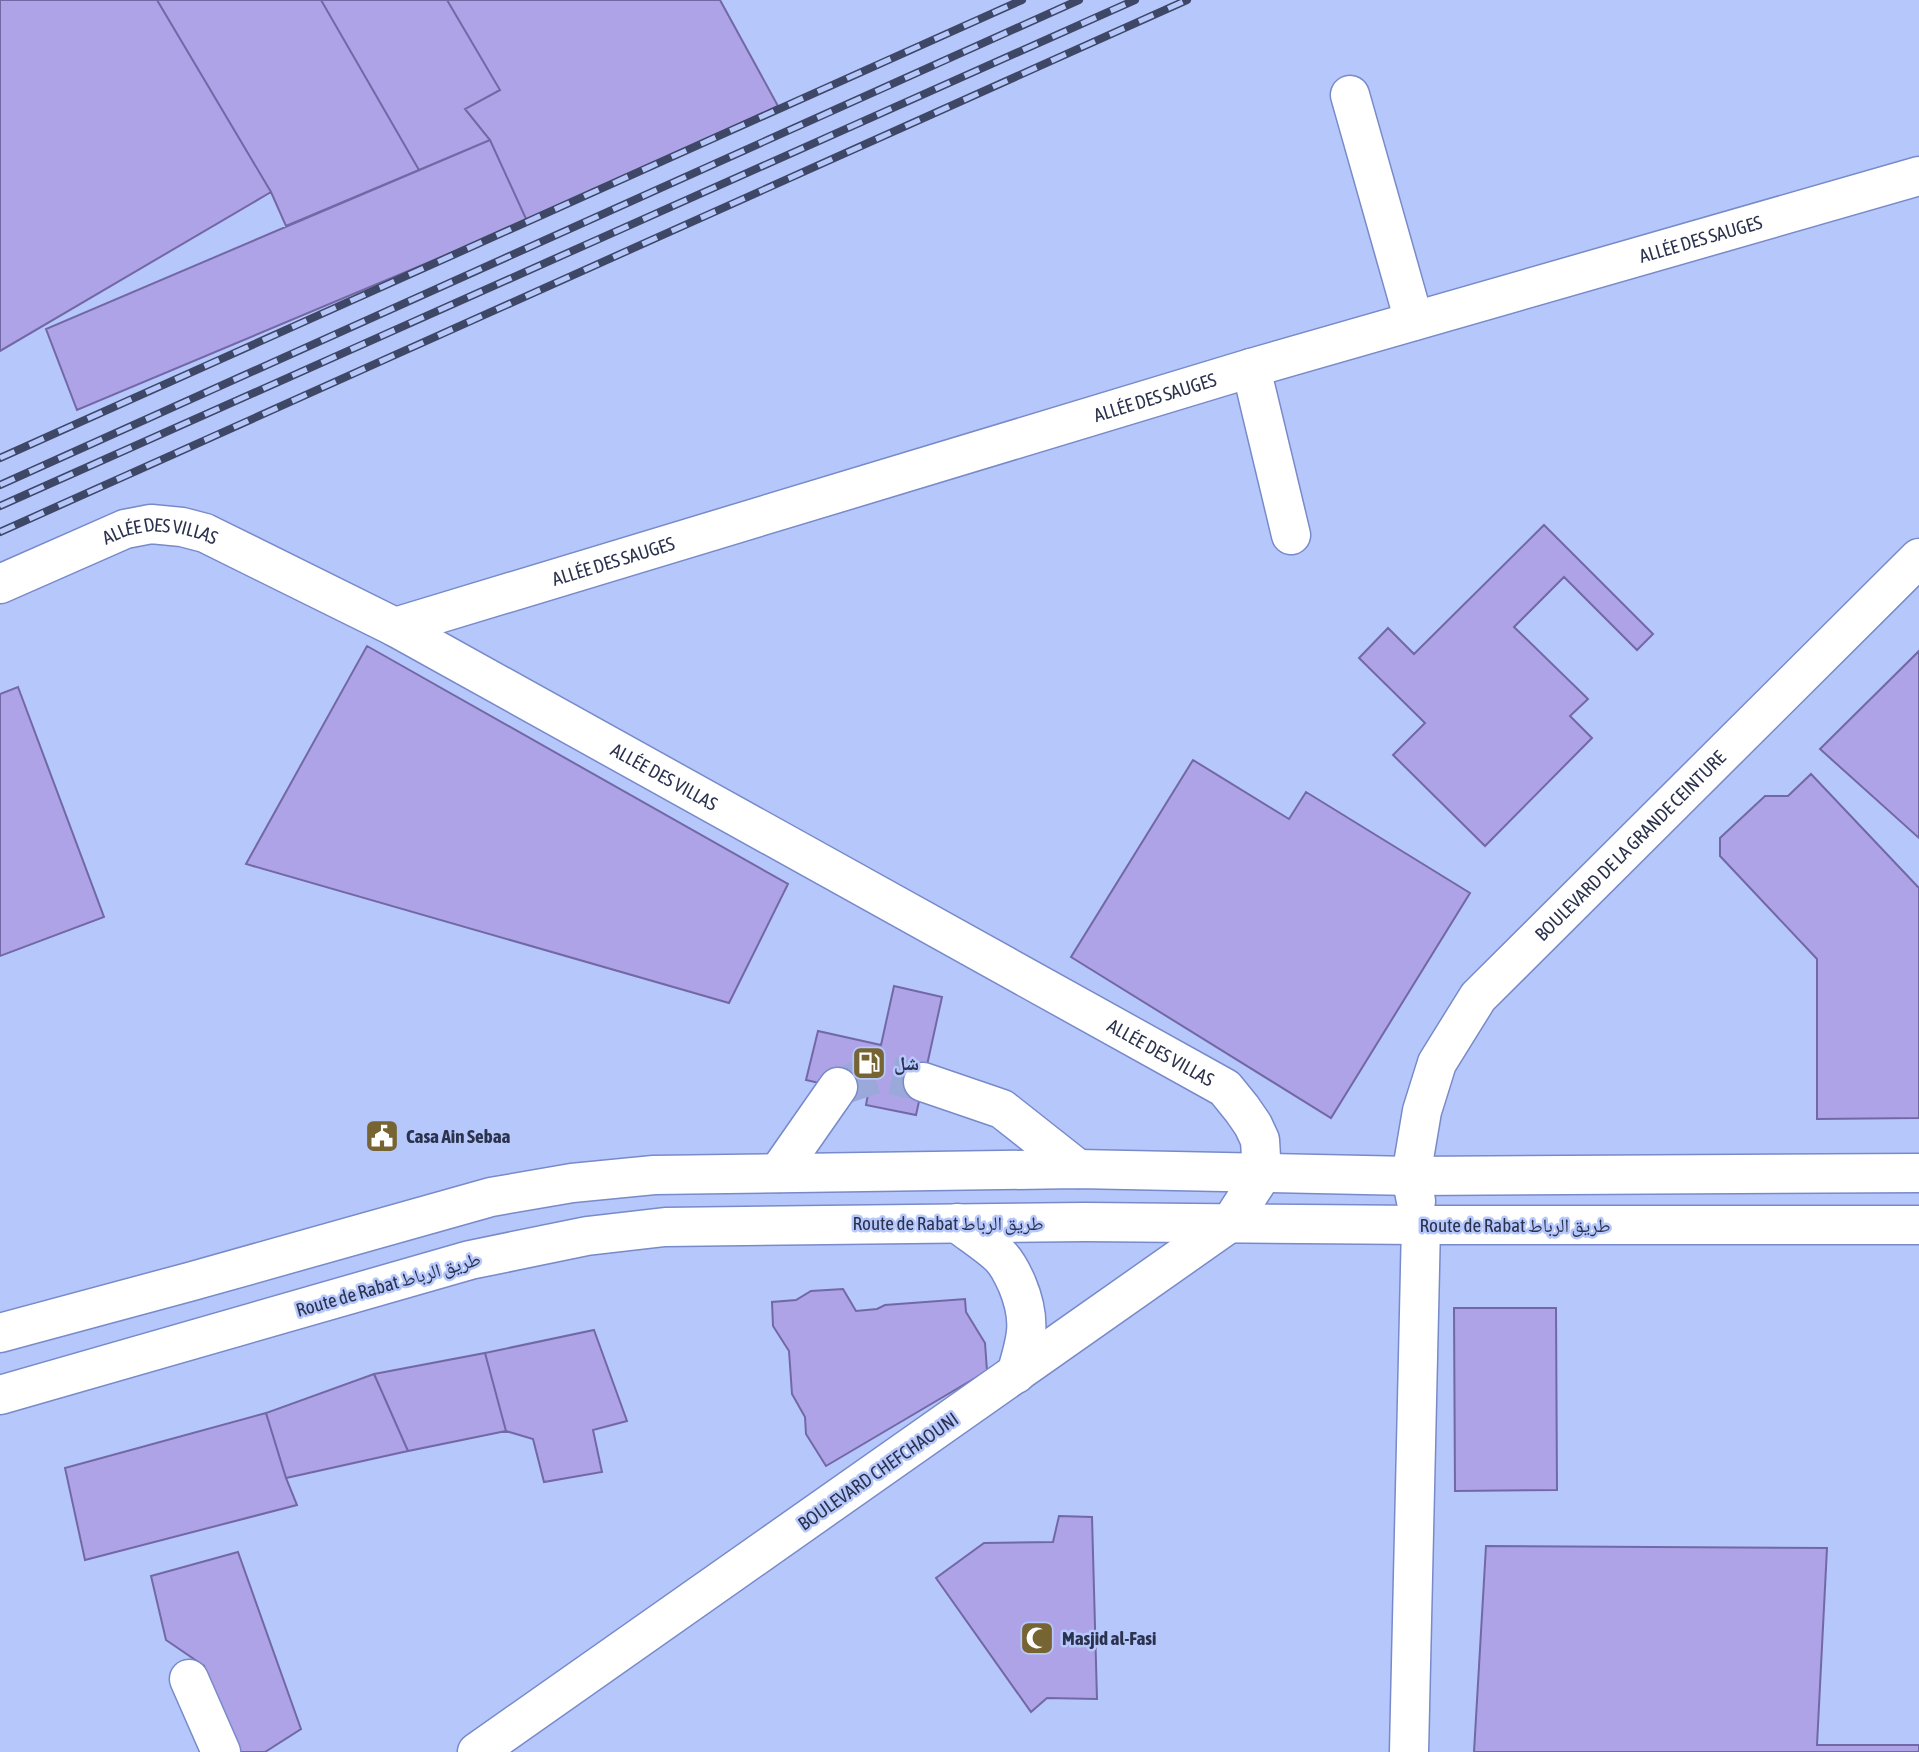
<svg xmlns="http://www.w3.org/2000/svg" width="1919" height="1752" font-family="'Asap Condensed','Noto Naskh Arabic',sans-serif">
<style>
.building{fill:#ada3e6;stroke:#7368a6;stroke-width:2}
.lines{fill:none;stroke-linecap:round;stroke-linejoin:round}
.minor-tunnel{stroke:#9aa9d9;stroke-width:38;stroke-dasharray:38 19;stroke-linecap:butt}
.minor-casing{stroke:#788ac9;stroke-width:41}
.major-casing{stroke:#788ac9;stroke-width:41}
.minor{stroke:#fff;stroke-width:38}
.major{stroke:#fff;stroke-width:38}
.rail-casing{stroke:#3f4766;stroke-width:8}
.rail{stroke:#b6c7fc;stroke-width:5;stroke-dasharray:16;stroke-linecap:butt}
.labels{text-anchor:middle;stroke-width:5;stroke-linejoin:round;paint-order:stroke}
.street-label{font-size:19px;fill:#2b324d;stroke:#b6c7fc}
.poi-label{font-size:19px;font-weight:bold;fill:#2b324d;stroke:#b6c7fc;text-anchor:start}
</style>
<rect width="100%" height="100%" fill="#b6c7fc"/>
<path class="building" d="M 0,0 L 157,0 L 271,192 L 0,351 Z
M 157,0 L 321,0 L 419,170 L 286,226 L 271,192 Z
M 321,0 L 447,0 L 500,90 L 465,109 L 490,140 L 419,170 Z
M 447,0 L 720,0 L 778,106 L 527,221 L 490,140 L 465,109 L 500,90 Z
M 490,140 L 527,221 L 77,410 L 46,329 Z
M 1544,525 L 1653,634 L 1637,650 L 1564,577 L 1514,627 L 1588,699 L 1570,716 L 1592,738 L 1485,846 L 1393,755 L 1425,723 L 1359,658 L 1388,628 L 1414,654 Z
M 367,646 L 788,884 L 729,1003 L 246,864 Z
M 1919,651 L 1919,838 L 1820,749 Z
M 18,687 L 104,917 L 0,956 L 0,694 Z
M 1193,760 L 1289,819 L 1306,792 L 1470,893 L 1331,1118 L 1071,957 Z
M 1811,774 L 1919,888 L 1919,1118 L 1817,1119 L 1817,959 L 1720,856 L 1720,838 L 1765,796 L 1788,796 Z
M 894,986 L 942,997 L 916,1115 L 866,1105 L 868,1094 L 806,1080 L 818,1031 L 881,1045 Z
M 843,1289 L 856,1311 L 877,1309 L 885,1305 L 965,1299 L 966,1312 L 985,1343 L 987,1371 L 826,1466 L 806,1434 L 805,1417 L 792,1394 L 789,1351 L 773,1326 L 772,1302 L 796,1300 L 811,1291 Z
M 1454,1308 L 1556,1308 L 1557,1490 L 1455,1491 Z
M 594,1330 L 627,1421 L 593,1430 L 602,1472 L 544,1482 L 533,1439 L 506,1431 L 485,1353 Z
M 485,1353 L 506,1431 L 408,1451 L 374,1374 Z
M 374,1374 L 408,1451 L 286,1478 L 266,1413 Z
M 266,1413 L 286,1478 L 297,1505 L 85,1560 L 65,1468 Z
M 1059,1516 L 1092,1517 L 1097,1699 L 1047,1698 L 1031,1712 L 936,1578 L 984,1543 L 1053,1542 Z
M 1486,1546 L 1827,1548 L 1817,1745 L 1919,1745 L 1919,1752 L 1474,1752 Z
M 238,1552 L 301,1729 L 265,1752 L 240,1752 L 204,1666 L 166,1640 L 151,1576 Z"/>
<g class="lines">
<path class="minor-tunnel" d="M 838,1087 L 880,1073 L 923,1082"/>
<g class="minor-casing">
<g id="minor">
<path d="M 1350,95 L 1414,321"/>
<path d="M 1251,368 L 1291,535"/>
<path id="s1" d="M 0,584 L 125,529 L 151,524 L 182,527 L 205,533 L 395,627 L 1225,1088 L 1242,1109 L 1253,1125 L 1260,1140 L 1262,1174 L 1231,1222 L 477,1752"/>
<path id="s2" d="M 395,627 L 1251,368 L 1919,176"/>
<path d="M 923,1082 L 1002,1109 L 1078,1169"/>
<path d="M 778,1173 L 838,1087"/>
<path d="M 189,1679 L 221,1752"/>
<path d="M 1409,1752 L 1421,1225"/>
</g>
</g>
<g class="major-casing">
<g id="major">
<path id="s3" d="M 1416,1201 L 1411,1176 L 1422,1111 L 1437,1063 L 1478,997 L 1919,558"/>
<path d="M 957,1223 C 971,1234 987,1244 1000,1256 C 1007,1263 1013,1275 1017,1284 C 1032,1320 1027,1338 1016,1374"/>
<path d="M 0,1333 L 189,1282 L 491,1197 L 572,1183 L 654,1175 L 1078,1169 L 1411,1176 L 1919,1173"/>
<path d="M 0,1395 L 470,1260 L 587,1236 L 665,1227 L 1085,1222 L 1421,1225 L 1919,1225"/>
</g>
</g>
<use href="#minor" class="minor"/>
<use href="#major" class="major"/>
<g class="rail-casing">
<path id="rail" d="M 0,458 L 1022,0
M 0,485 L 1079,0
M 0,506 L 1135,0
M 0,532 L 1187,0"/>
</g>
<use href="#rail" class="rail"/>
</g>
<defs>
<g id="fuel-square" transform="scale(1.75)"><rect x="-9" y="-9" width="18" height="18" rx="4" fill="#766533" stroke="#b6c7fc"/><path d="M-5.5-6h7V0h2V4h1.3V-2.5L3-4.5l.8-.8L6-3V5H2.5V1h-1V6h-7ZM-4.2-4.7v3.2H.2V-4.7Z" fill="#fff"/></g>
<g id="civic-square" transform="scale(1.75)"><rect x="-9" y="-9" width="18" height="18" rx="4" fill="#766533" stroke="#b6c7fc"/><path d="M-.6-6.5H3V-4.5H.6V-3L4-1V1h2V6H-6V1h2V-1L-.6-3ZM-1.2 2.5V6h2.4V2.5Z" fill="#fff"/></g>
<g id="mosque-square" transform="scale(1.75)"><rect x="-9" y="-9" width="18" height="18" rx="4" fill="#766533" stroke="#b6c7fc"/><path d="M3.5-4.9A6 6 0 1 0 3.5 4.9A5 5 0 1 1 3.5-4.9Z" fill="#fff"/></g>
</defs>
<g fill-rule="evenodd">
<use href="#fuel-square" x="869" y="1063"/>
<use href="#civic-square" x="382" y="1136"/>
<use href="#mosque-square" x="1037" y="1638"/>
</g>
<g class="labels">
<g class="street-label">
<text dy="7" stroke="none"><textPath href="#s2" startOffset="1362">ALLÉE DES SAUGES</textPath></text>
<text dy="7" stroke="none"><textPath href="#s2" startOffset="794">ALLÉE DES SAUGES</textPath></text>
<text dy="7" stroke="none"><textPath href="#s1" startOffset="172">ALLÉE DES VILLAS</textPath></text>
<text dy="7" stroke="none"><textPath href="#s2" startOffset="228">ALLÉE DES SAUGES</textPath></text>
<text dy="7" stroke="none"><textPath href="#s1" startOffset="738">ALLÉE DES VILLAS</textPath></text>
<text dy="7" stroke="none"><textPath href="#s3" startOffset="434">BOULEVARD DE LA GRANDE CEINTURE</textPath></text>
<text dy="7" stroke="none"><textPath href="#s1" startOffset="1306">ALLÉE DES VILLAS</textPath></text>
<text x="948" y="1230">Route de Rabat طريق الرباط</text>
<text x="1515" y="1232">Route de Rabat طريق الرباط</text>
<text transform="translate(388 1284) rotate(-16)" y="7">Route de Rabat طريق الرباط</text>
<text transform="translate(878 1471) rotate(-35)" y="7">BOULEVARD CHEFCHAOUNI</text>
</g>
<g class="poi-label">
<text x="894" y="1070">شل</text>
<text x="406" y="1143">Casa Ain Sebaa</text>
<text x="1062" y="1645">Masjid al-Fasi</text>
</g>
</g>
</svg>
